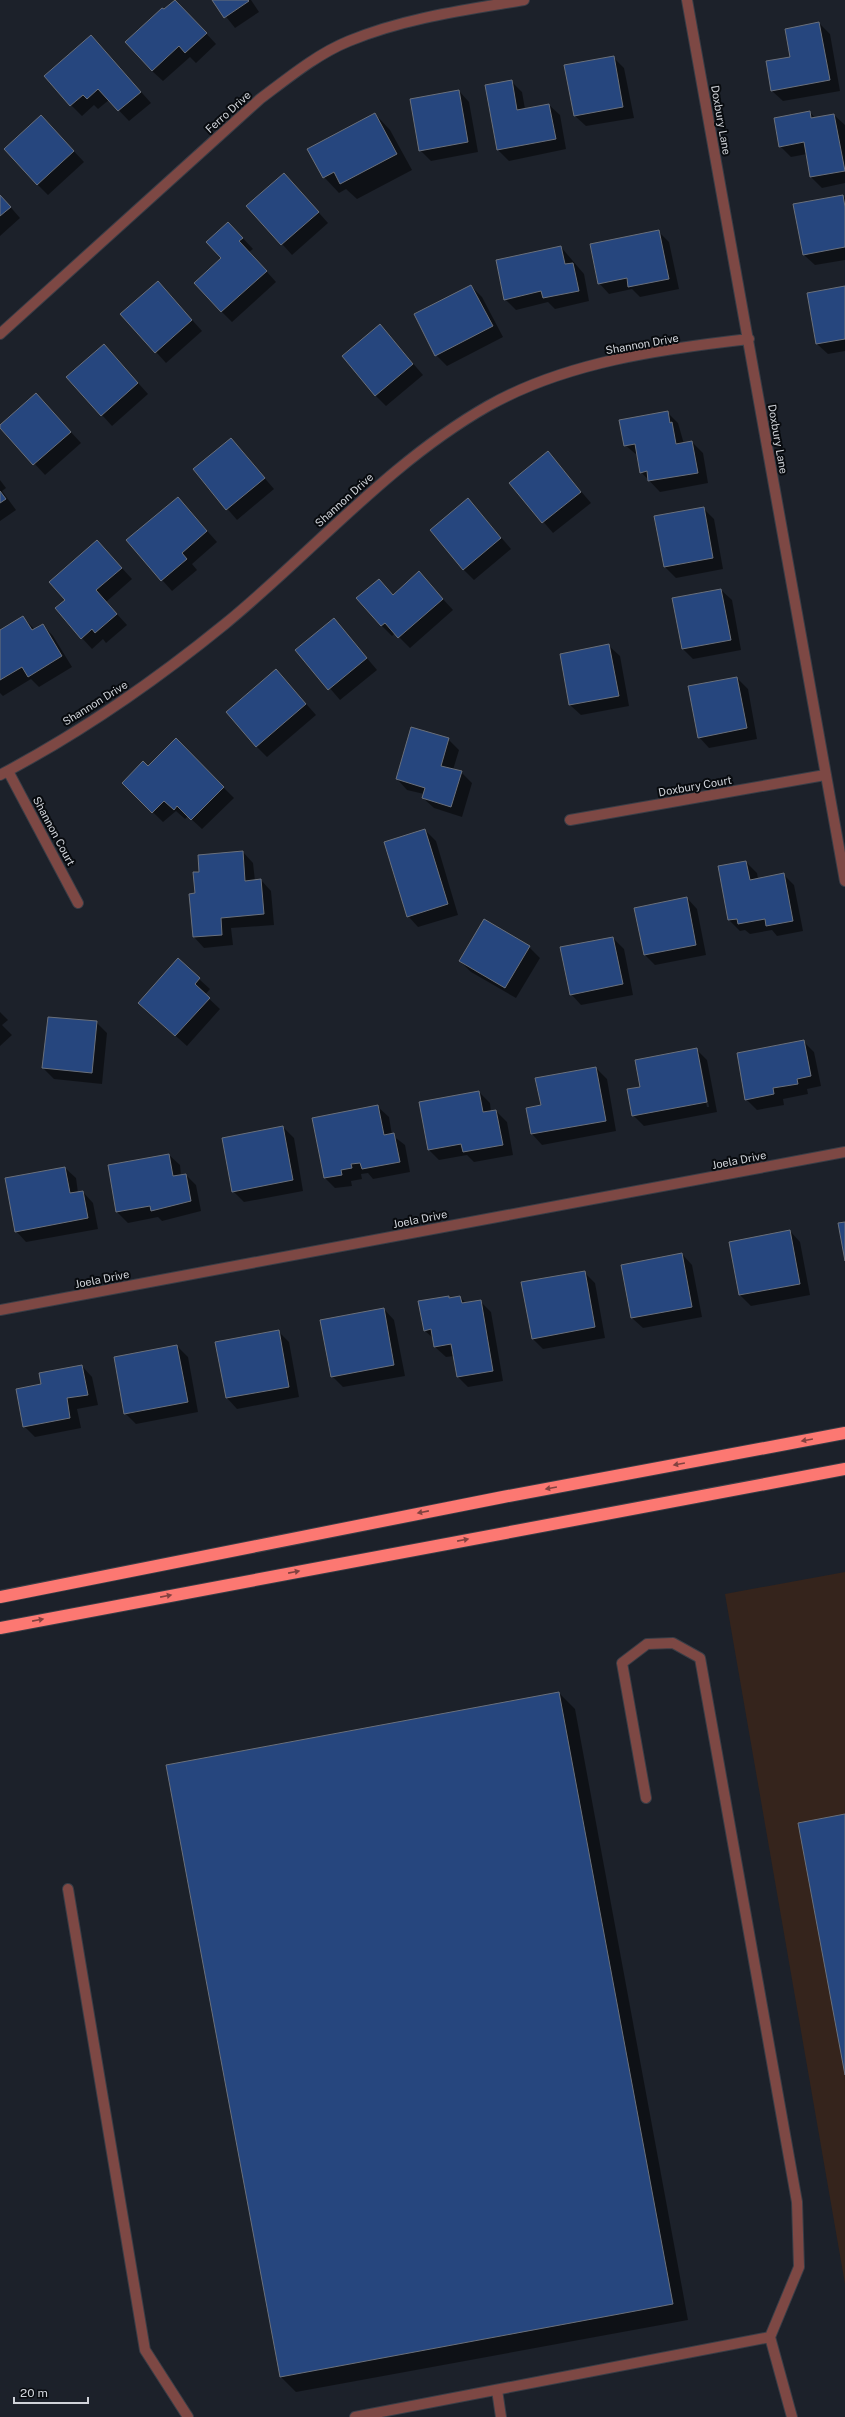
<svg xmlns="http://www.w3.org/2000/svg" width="845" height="2417" font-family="'Public Sans',sans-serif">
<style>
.industrial{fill:#35241c}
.shadow{fill:#0007;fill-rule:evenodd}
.building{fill:#26467e;stroke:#6a707b}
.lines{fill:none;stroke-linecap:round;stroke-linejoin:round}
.lane-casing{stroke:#393d46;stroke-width:12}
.street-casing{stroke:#393d46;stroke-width:12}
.highway-casing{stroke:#393d46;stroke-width:14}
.lane{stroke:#7d4844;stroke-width:10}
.street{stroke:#7d4844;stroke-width:10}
.highway{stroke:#fc7872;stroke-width:12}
.oneway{fill:#824240}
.labels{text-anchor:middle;stroke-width:4;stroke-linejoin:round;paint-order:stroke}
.street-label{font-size:11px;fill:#d0d3d9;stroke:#080b0f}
</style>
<rect width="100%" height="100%" fill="#1c212a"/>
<path class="industrial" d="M 845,1572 L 845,2284 L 725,1594 Z"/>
<path class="shadow" d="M 213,0 L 251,0 L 259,12 L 235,28 Z
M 176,1 L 216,44 L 196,63 L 190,57 L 163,81 L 152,71 L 164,11 Z
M 819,23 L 830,34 L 840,91 L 783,101 L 772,91 L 767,62 L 791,58 Z
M 101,47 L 151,103 L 129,121 L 109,100 L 98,109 L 94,105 L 82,116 L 71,105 Z
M 613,57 L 624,68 L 634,118 L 586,126 L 575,116 Z
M 511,81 L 522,92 L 525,109 L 549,105 L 560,115 L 566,149 L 509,161 L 498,150 L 486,86 Z
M 459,91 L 469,102 L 478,152 L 431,161 L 420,150 Z
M 810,112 L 815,118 L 834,115 L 845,125 L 845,183 L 822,188 L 811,177 L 807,154 L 791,157 L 780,146 Z
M 375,114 L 390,130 L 412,170 L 357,199 L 346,189 L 339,193 L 324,177 ZM 339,170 L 328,176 L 328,174 Z
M 41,116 L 84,162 L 48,195 L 37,184 Z
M 294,185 L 328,223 L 292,255 L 248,206 Z
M 0,195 L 20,218 L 0,236 Z
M 842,196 L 845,198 L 845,260 L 815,265 L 804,255 Z
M 658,231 L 669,242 L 679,289 L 640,297 L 632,289 L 609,294 L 599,283 Z
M 239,234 L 253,249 L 249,252 L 276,282 L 232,322 L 221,311 L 222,258 Z
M 561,247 L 584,274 L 589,301 L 555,309 L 548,302 L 516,310 L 505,299 Z
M 471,286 L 482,297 L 503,337 L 447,366 L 436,355 Z
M 845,287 L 845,351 L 828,354 L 817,344 Z
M 168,293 L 202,331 L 166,363 L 122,314 Z
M 380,325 L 423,375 L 386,406 L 375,395 Z
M 114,356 L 148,394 L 112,426 L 102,415 Z
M 46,405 L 81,443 L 45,475 L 0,426 Z
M 667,412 L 678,423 L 684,444 L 692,442 L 703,453 L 708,483 L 660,492 L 641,472 L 638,456 L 625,445 Z
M 231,439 L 274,489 L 237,520 L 194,470 Z
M 548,453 L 591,503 L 553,533 L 510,483 Z
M 0,480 L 6,488 L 2,491 L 16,510 L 0,521 Z
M 178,498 L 217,542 L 192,564 L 197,570 L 172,591 L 127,541 Z
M 468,499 L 511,549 L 474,580 L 463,569 Z
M 703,508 L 714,519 L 723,569 L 676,578 L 665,567 L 655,517 Z
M 97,541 L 132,579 L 106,602 L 127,625 L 106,643 L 103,639 L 92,649 L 82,638 L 66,600 Z
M 419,573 L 453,610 L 410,648 L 395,633 L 392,636 L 381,625 L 379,580 L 394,595 Z
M 721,590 L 732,600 L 741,650 L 693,659 L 683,649 Z
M 23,617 L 35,630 L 43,625 L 53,636 L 72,667 L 39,687 L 31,679 L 3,696 L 0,693 L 0,631 Z
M 334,619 L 377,670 L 340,700 L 297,650 Z
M 609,646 L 620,656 L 629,706 L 581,715 L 570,705 Z
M 737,678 L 748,689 L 757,739 L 709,748 L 699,737 Z
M 286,681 L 316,715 L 267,757 L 256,746 Z
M 448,739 L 459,750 L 453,770 L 461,772 L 472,783 L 462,817 L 434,808 L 423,798 L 424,794 L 407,790 L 397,779 Z
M 176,740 L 234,798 L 202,829 L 188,816 L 185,819 L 176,811 L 163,822 L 123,783 L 148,768 Z
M 425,830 L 436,841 L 458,915 L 418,927 L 408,916 Z
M 243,852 L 253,863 L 255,881 L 261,880 L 271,891 L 274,925 L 231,928 L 233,945 L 204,948 L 194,937 L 200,873 Z
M 746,862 L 757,873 L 758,879 L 783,874 L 794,885 L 803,931 L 777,936 L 772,930 L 750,934 L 745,930 L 740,931 L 729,920 L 719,867 Z
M 687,898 L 697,909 L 706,955 L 655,965 L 644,954 Z
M 613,938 L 624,949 L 633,995 L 581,1005 L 571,994 Z
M 529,947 L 540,958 L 516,998 L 471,972 L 460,961 Z
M 178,960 L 210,989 L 205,995 L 220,1009 L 187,1046 L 150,1013 Z
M 0,1012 L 8,1020 L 2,1025 L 12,1035 L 0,1046 Z
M 96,1022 L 107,1033 L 102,1084 L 54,1079 L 43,1068 Z
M 803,1041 L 814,1052 L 821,1086 L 807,1089 L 808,1094 L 783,1099 L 784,1105 L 757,1110 L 746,1099 Z
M 696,1049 L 707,1060 L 717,1112 L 644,1126 L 633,1115 L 641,1088 ZM 698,1060 L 700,1060 L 709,1107 L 707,1107 Z
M 596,1068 L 607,1079 L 616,1131 L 542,1145 L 532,1134 L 542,1106 Z
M 479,1092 L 490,1103 L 491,1112 L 496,1111 L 507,1122 L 513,1155 L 474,1162 L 467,1155 L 439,1160 L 429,1150 Z
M 378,1107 L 389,1117 L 392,1135 L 405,1145 L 410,1172 L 373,1179 L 368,1173 L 361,1174 L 362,1179 L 351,1181 L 352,1186 L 335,1188 L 325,1178 Z
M 283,1127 L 294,1138 L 303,1191 L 244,1202 L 233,1191 Z
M 169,1155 L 180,1165 L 181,1176 L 186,1175 L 196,1185 L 201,1211 L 162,1221 L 158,1217 L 128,1223 L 117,1212 L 109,1166 Z
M 65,1168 L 76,1178 L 78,1193 L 83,1192 L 93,1203 L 98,1229 L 26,1242 L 16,1231 Z
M 790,1231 L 800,1242 L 810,1295 L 751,1306 L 740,1295 L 731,1242 Z
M 682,1254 L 692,1265 L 702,1317 L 643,1328 L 632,1318 Z
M 584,1272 L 595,1283 L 605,1338 L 543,1349 L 533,1339 Z
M 448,1297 L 451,1299 L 460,1297 L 467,1304 L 480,1301 L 491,1312 L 503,1381 L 468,1387 L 458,1377 L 454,1356 L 446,1357 L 435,1347 L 434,1339 L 424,1330 Z
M 384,1309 L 394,1320 L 405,1376 L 343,1387 L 332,1376 Z
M 278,1331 L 289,1342 L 299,1397 L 237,1409 L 227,1398 L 216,1342 Z
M 177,1346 L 188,1357 L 198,1412 L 136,1424 L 125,1413 Z
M 82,1366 L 92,1377 L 98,1405 L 77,1409 L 81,1428 L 35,1437 L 24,1426 L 42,1385 Z
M 559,1693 L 575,1709 L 688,2320 L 296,2392 L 281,2377 Z"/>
<path class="building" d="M 175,0 L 207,33 L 185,53 L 179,46 L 152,71 L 125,42 L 162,8 L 164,9 Z
M 212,0 L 248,0 L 249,1 L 224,18 Z
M 819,22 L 830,80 L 771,91 L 766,61 L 790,57 L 785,29 Z
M 91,35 L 141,92 L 118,111 L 98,89 L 87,99 L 83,95 L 70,106 L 44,76 Z
M 614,56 L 623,107 L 574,116 L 564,65 Z
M 512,80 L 517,110 L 549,104 L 556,139 L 497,150 L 485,85 Z
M 459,90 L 468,142 L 419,151 L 410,99 Z
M 810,111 L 811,118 L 834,114 L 845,171 L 810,177 L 804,142 L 779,147 L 774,118 Z
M 375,113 L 397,154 L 340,184 L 334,172 L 323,178 L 307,149 Z
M 41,115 L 74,151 L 37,185 L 4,149 Z
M 284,173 L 319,212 L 281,245 L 246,206 Z
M 0,195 L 11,207 L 0,216 Z
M 843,195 L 845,207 L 845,247 L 803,255 L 793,204 Z
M 228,222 L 243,238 L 239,241 L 267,271 L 221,312 L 194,283 L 221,258 L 206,242 Z
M 659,230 L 669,279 L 628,287 L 627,278 L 598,284 L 590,244 Z
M 561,246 L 565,264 L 573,263 L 579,291 L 543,298 L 541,291 L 504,300 L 496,260 Z
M 158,281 L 192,320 L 155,353 L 120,314 Z
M 471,285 L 493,326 L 435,356 L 414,314 Z
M 845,286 L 845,339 L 816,344 L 807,293 Z
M 380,324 L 413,364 L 375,396 L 342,356 Z
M 104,344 L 138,383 L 101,416 L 66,377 Z
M 36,393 L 71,432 L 33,465 L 0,428 L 0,425 Z
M 668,411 L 670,423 L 672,422 L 676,444 L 692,441 L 698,473 L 648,481 L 647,471 L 640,473 L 635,444 L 624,446 L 619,420 Z
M 231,438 L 265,478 L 226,510 L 193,469 Z
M 548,451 L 581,492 L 542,523 L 509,483 Z
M 0,491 L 6,499 L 0,503 Z
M 178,497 L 207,531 L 182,553 L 187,559 L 161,581 L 126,540 Z
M 468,498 L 501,538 L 463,570 L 430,530 Z
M 704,507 L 713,558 L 664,567 L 654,516 Z
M 97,540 L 122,568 L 96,590 L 117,614 L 95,633 L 92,629 L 81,639 L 55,608 L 65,600 L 49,582 Z
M 419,571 L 443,599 L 398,638 L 385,623 L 381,626 L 356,598 L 379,579 L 393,595 Z
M 721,589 L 731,640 L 682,649 L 672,598 Z
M 23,616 L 32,630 L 43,624 L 62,656 L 28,677 L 22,667 L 0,680 L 0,630 Z
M 334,618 L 367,658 L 328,690 L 295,650 Z
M 609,644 L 619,696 L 569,705 L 560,654 Z
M 276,669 L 306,704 L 256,747 L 226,712 Z
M 737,677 L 747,728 L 698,738 L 688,686 Z
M 411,727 L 449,738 L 441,766 L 462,771 L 451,807 L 422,798 L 425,788 L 396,779 Z
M 176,738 L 224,787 L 191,820 L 177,806 L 174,810 L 164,801 L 152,813 L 122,783 L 143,761 L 148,766 Z
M 425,829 L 448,904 L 407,917 L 384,842 Z
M 243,851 L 245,881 L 261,879 L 264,914 L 221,918 L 222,935 L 193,937 L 189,894 L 195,893 L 193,872 L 199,872 L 198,855 Z
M 746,861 L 750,880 L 784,873 L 793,921 L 766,926 L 765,919 L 738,924 L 737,919 L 728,920 L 718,866 Z
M 687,897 L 696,945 L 644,955 L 634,908 Z
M 484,919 L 530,946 L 505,988 L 459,961 Z
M 613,937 L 623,984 L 570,995 L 560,947 Z
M 178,958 L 200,978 L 195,984 L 210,998 L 175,1036 L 138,1003 Z
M 48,1017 L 97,1021 L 92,1073 L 42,1068 Z
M 804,1040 L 811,1076 L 797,1079 L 798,1084 L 773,1088 L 774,1094 L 745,1100 L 737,1053 Z
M 697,1048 L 707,1102 L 632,1116 L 627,1089 L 640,1087 L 635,1060 Z
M 596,1067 L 606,1121 L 531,1134 L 526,1108 L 541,1105 L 535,1078 Z
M 479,1091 L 483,1112 L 496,1110 L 503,1145 L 463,1152 L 461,1144 L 428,1150 L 419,1102 Z
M 378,1105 L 384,1135 L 394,1133 L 400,1162 L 362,1169 L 360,1163 L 351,1164 L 352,1168 L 341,1170 L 342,1175 L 324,1178 L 312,1118 Z
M 283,1126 L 293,1180 L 232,1192 L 222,1138 Z
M 169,1154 L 173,1176 L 186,1174 L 191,1201 L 151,1211 L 150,1206 L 116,1212 L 108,1165 Z
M 65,1167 L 70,1193 L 83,1191 L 88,1218 L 15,1232 L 5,1178 Z
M 845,1222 L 845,1261 L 838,1223 Z
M 790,1230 L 800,1284 L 739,1295 L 729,1242 Z
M 682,1253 L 692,1307 L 631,1318 L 621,1265 Z
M 585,1271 L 595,1327 L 532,1339 L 521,1282 Z
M 449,1296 L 449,1298 L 460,1296 L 462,1303 L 481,1300 L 493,1371 L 457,1377 L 451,1344 L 434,1347 L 431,1329 L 424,1331 L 418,1301 Z
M 384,1308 L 394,1365 L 331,1377 L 320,1320 Z
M 279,1330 L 289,1387 L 226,1398 L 215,1342 Z
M 177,1345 L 188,1402 L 124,1414 L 114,1357 Z
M 82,1365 L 88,1395 L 67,1398 L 70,1418 L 23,1427 L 16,1389 L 41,1384 L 39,1373 Z
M 559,1692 L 673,2304 L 280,2377 L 166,1765 Z
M 845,1814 L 845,2075 L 798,1823 Z"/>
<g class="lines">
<g class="lane-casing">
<path id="lane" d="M 646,1798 L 622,1663 L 647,1644 L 673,1643 L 700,1658 L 797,2202 L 799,2267 L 770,2337
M 68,1889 L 145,2350 L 188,2417
M 497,2390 L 501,2417
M 355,2417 L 770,2337 L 792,2417"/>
</g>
<g class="street-casing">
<path id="street" d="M 687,0 L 845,881
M 0,334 L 260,99 C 288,78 317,54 349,41 C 404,18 465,10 524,0
M 8,771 L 78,903
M 0,775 C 80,733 155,681 225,624 C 313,552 388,463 488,406 C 566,362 661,349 749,339
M 570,820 L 825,775
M 0,1310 L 845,1152"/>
</g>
<g class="highway-casing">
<path id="highway" d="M 0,1597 L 503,1497 L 845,1433
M 0,1628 L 845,1469"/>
</g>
<use href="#lane" class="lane"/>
<use href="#street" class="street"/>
<use href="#highway" class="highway"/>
</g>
<defs><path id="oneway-solid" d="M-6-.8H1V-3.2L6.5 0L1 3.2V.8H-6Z"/></defs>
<g class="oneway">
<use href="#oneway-solid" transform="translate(807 1440) rotate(170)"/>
<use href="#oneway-solid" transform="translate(679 1464) rotate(170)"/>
<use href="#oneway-solid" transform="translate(551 1488) rotate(170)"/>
<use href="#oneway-solid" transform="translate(423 1512) rotate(169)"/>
<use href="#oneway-solid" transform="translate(463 1540) rotate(-11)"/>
<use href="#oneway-solid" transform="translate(294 1572) rotate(-11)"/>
<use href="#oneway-solid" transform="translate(166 1596) rotate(-11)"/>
<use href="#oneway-solid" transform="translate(38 1620) rotate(-11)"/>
</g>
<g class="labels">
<g class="street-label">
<text transform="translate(228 112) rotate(-42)" y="4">Ferro Drive</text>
<text transform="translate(721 120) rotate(80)" y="4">Doxbury Lane</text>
<text transform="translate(642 344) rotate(-10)" y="4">Shannon Drive</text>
<text transform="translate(778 439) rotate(80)" y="4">Doxbury Lane</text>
<text transform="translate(344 500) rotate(-42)" y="4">Shannon Drive</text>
<text transform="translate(95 703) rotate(-32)" y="4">Shannon Drive</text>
<text transform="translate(695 786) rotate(-10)" y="4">Doxbury Court</text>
<text transform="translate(54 831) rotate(62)" y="4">Shannon Court</text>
<text transform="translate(739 1160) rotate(-11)" y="4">Joela Drive</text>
<text transform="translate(420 1219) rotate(-11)" y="4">Joela Drive</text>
<text transform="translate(102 1279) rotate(-11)" y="4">Joela Drive</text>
</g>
</g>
<path d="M14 2397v6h74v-6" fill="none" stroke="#d0d3d9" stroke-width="2"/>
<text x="20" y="2397" font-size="12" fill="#d0d3d9" stroke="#080b0f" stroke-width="3" paint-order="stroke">20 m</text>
</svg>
